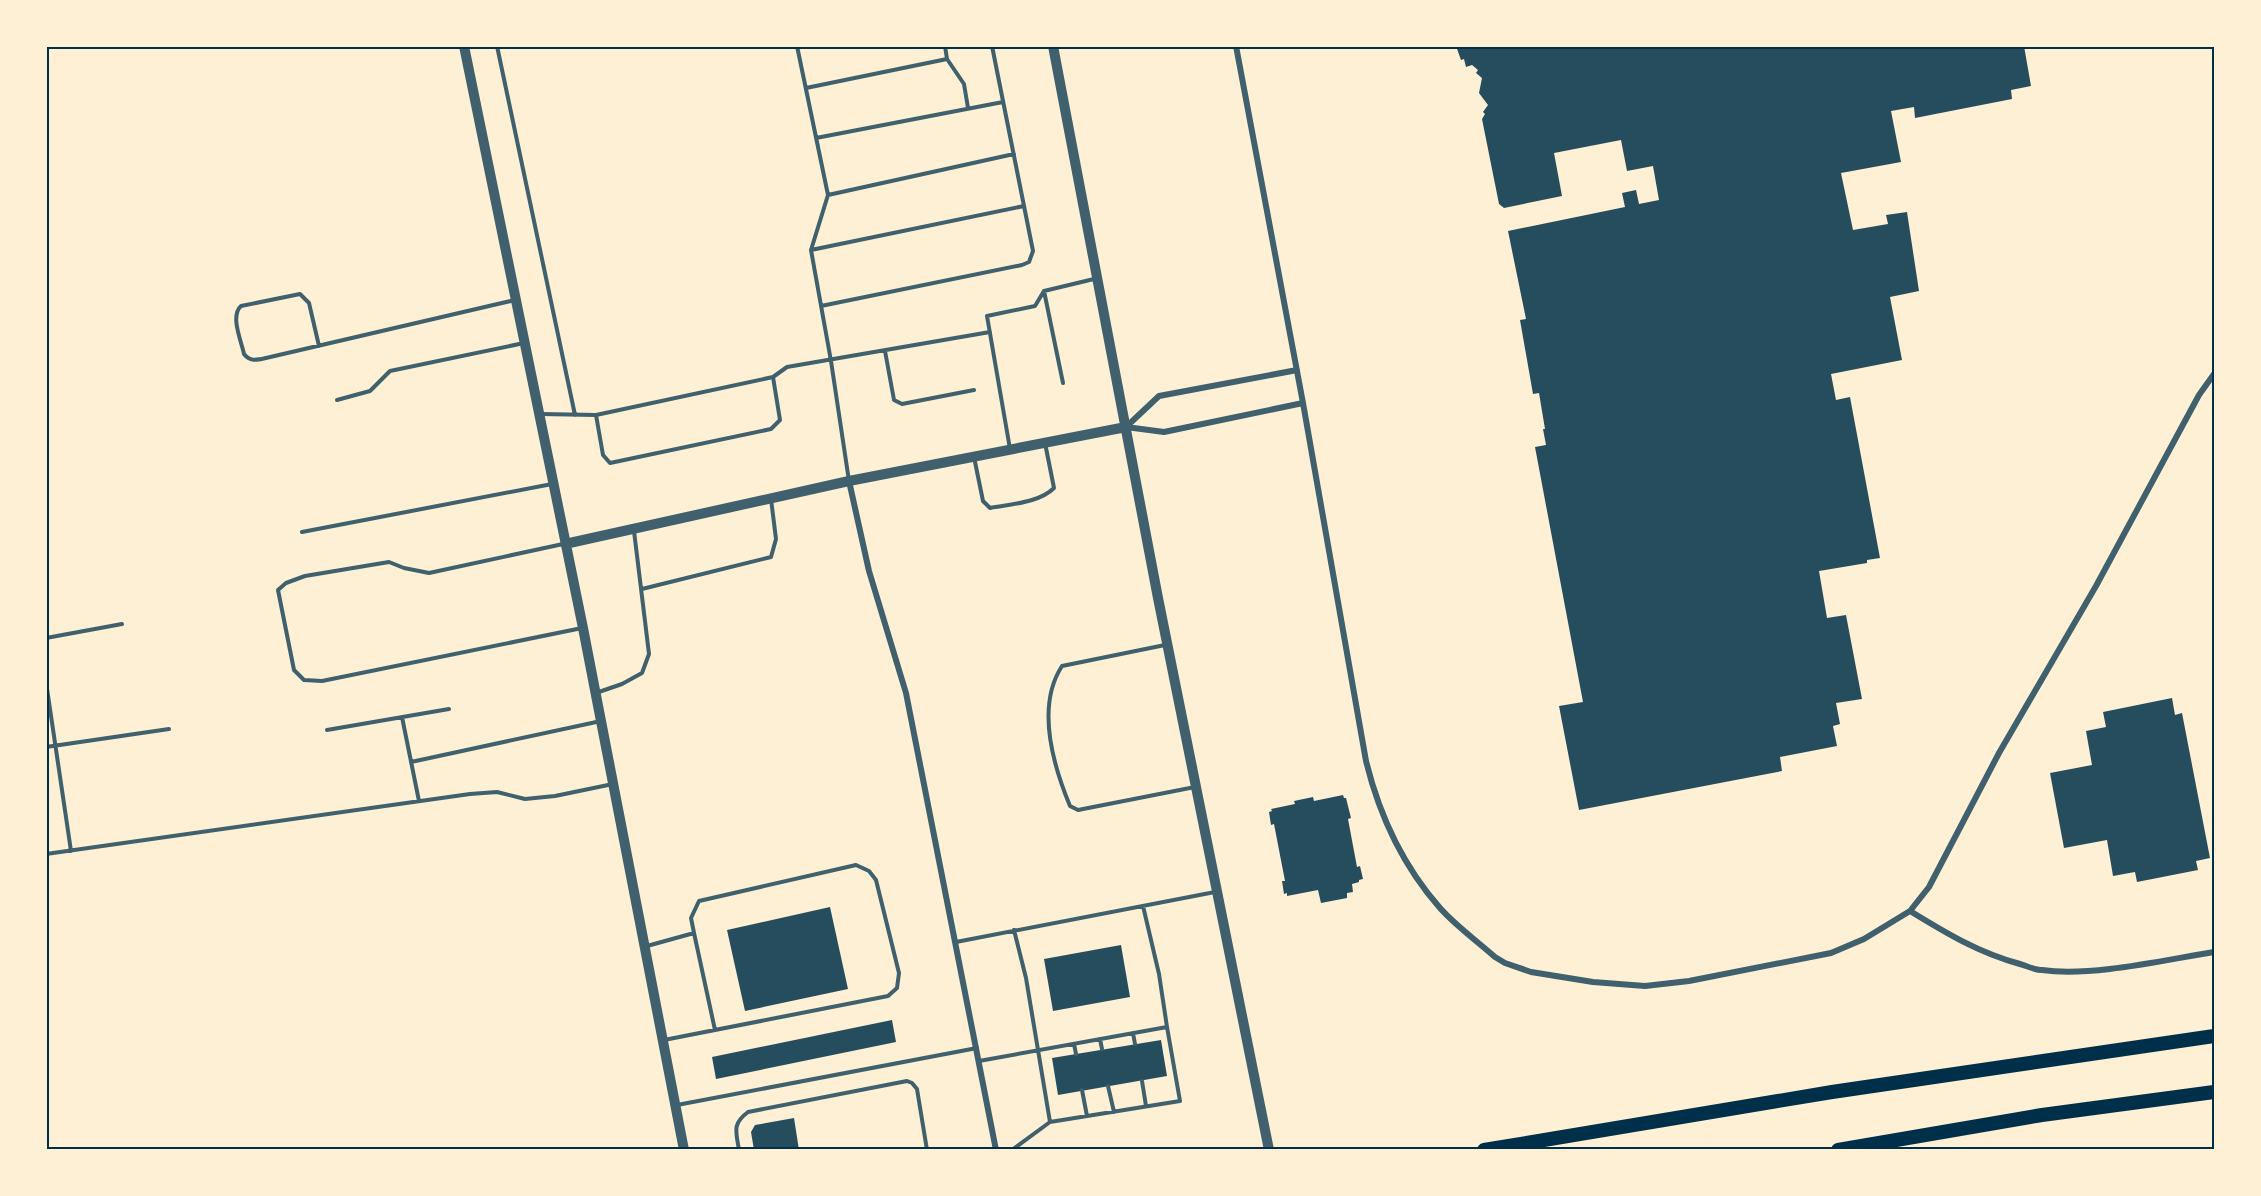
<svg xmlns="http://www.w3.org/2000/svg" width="2261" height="1196" font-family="'Asap Condensed',sans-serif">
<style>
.building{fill:#264d5e}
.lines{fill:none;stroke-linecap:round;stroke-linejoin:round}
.service{stroke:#3f606c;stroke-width:4}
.minor{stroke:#3f606c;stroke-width:6}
.tertiary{stroke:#3f606c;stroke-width:10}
.trunk{stroke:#003049;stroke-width:14}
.neatline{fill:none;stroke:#003049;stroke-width:2}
</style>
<rect width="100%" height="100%" fill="#fdf0d5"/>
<path class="building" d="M 1456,46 L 2024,46 L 2031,86 L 2011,90 L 2012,99 L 1915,118 L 1914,107 L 1891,111 L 1901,162 L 1841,173 L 1853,230 L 1888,224 L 1886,215 L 1907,212 L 1919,291 L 1890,297 L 1902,360 L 1831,374 L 1836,400 L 1850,397 L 1880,558 L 1867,560 L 1867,563 L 1819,571 L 1827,618 L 1846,615 L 1862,699 L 1836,703 L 1840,724 L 1833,726 L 1837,746 L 1780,757 L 1782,771 L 1579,810 L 1559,706 L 1583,702 L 1535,447 L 1546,445 L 1543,429 L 1545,429 L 1539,393 L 1533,394 L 1520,320 L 1526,319 L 1508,231 L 1625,207 L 1622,193 L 1636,190 L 1639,204 L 1659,200 L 1653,166 L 1627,171 L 1621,140 L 1554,153 L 1562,196 L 1504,208 L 1499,204 L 1482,119 L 1485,114 L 1483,112 L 1488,105 L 1479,93 L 1482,78 L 1476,73 L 1478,70 L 1472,65 L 1466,67 L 1464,59 L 1461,60 Z
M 2172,698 L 2175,715 L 2182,713 L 2210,858 L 2196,861 L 2198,870 L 2137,882 L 2135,872 L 2113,876 L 2107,840 L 2064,848 L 2050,773 L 2092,765 L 2086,731 L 2106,727 L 2103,712 Z
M 1343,795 L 1344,798 L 1346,798 L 1351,818 L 1348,819 L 1357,867 L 1360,866 L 1363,879 L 1359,880 L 1359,882 L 1352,884 L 1353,892 L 1347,893 L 1347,898 L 1321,903 L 1318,890 L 1287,896 L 1287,893 L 1284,894 L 1282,881 L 1285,881 L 1274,824 L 1271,825 L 1269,812 L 1272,811 L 1271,809 L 1295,804 L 1294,801 L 1313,797 L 1314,801 Z
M 830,907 L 848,989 L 745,1011 L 727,930 Z
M 1121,945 L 1130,997 L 1053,1011 L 1044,959 Z
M 892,1020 L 896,1042 L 716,1079 L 712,1057 Z
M 1161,1040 L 1167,1076 L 1058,1095 L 1052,1058 Z
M 794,1118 L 799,1150 L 754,1150 L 751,1132 L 755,1125 Z"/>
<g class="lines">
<path class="service" d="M 497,46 L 575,415
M 797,46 L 828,195 L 811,250 L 831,361 L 849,481
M 945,46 L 947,59 L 964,84 L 968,108
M 806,88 L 947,59
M 816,138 L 1003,102
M 828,195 L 1014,154
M 811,250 L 1024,206
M 1044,291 L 1063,383
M 821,306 L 1022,265 L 1029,262 L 1033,251 L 992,46
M 319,346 L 309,303 L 300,294 L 241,306 C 230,316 241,340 244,354 C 250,362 257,360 266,358 L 515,300
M 885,351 L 894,400 L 902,404 L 974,390
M 337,400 L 370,391 L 390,371 L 524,343
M 540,414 L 596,415 L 773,377 L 787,367 L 990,332
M 596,415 L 603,455 L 610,463 L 771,429 L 780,420 L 773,377
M 1010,449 L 987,316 L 1035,306 L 1044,291 L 1094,279
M 974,457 L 983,501 L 990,508 C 1010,504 1039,503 1054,488 L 1045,443
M 302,532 L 552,484
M 563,544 L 429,573 L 404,568 L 389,562 L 305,576 L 286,583 L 278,590 L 294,670 L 304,680 L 322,681 L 582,628
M 642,589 L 771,557 L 776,539 L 771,499
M 46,638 L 122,624
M 1165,645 L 1062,666 C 1036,706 1053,765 1070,806 L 1078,810 L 1195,787
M 46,682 L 71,851
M 596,693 L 622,684 L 642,673 L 649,654 L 634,531
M 402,717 L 419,801
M 327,730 L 449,709
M 46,747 L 169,729
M 411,762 L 601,721
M 46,854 L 470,794 L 497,792 L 525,799 L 555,796 L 613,784
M 1014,930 L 1026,978 L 1050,1122 L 1180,1101 L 1167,1027
M 694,933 L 715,1030
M 956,942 L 1215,892
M 647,946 L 694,933 L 691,918 L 699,901 L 856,865 L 869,871 L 876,880 L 899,973 L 897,988 L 888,996 L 664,1040
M 1133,1033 L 1135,1044
M 1100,1039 L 1102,1049
M 1074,1044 L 1076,1054
M 979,1061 L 1167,1027 L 1159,974 L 1143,906
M 1142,1081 L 1146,1106
M 1108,1086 L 1114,1112
M 1082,1090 L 1087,1116
M 677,1105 L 977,1048
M 739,1150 C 736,1131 732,1124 748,1112 L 907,1081 L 912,1083 L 917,1089 L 927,1150
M 1012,1150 L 1050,1122"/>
<path class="minor" d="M 1236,46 L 1303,403 L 1366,761 C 1379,814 1403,866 1440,908 C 1456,926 1477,941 1495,957 L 1505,963 L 1531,972 L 1593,982 L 1645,986 L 1689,981 L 1831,953 L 1864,939 L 1910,911 L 1929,887 L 1999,753 L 2096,586 L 2199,395 L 2214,374
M 1126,427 L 1159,396 L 1297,370
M 1126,427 L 1164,432 L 1303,403
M 849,481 L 869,571 L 906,693 L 996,1150
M 1910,911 C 1946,933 1979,953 2020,964 C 2027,966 2035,970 2042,970 C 2092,977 2164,960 2214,952"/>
<path class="tertiary" d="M 464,46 L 583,628 L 684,1150
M 1053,46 L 1158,598 L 1269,1150
M 565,544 L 849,481 L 1126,427"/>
<path class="trunk" d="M 1484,1150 L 1832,1092 L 2214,1036
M 1838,1150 L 2042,1115 L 2214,1092"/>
</g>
<rect width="2261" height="1196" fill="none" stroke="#fdf0d5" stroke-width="96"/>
<rect x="48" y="48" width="2165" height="1100" class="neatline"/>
</svg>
